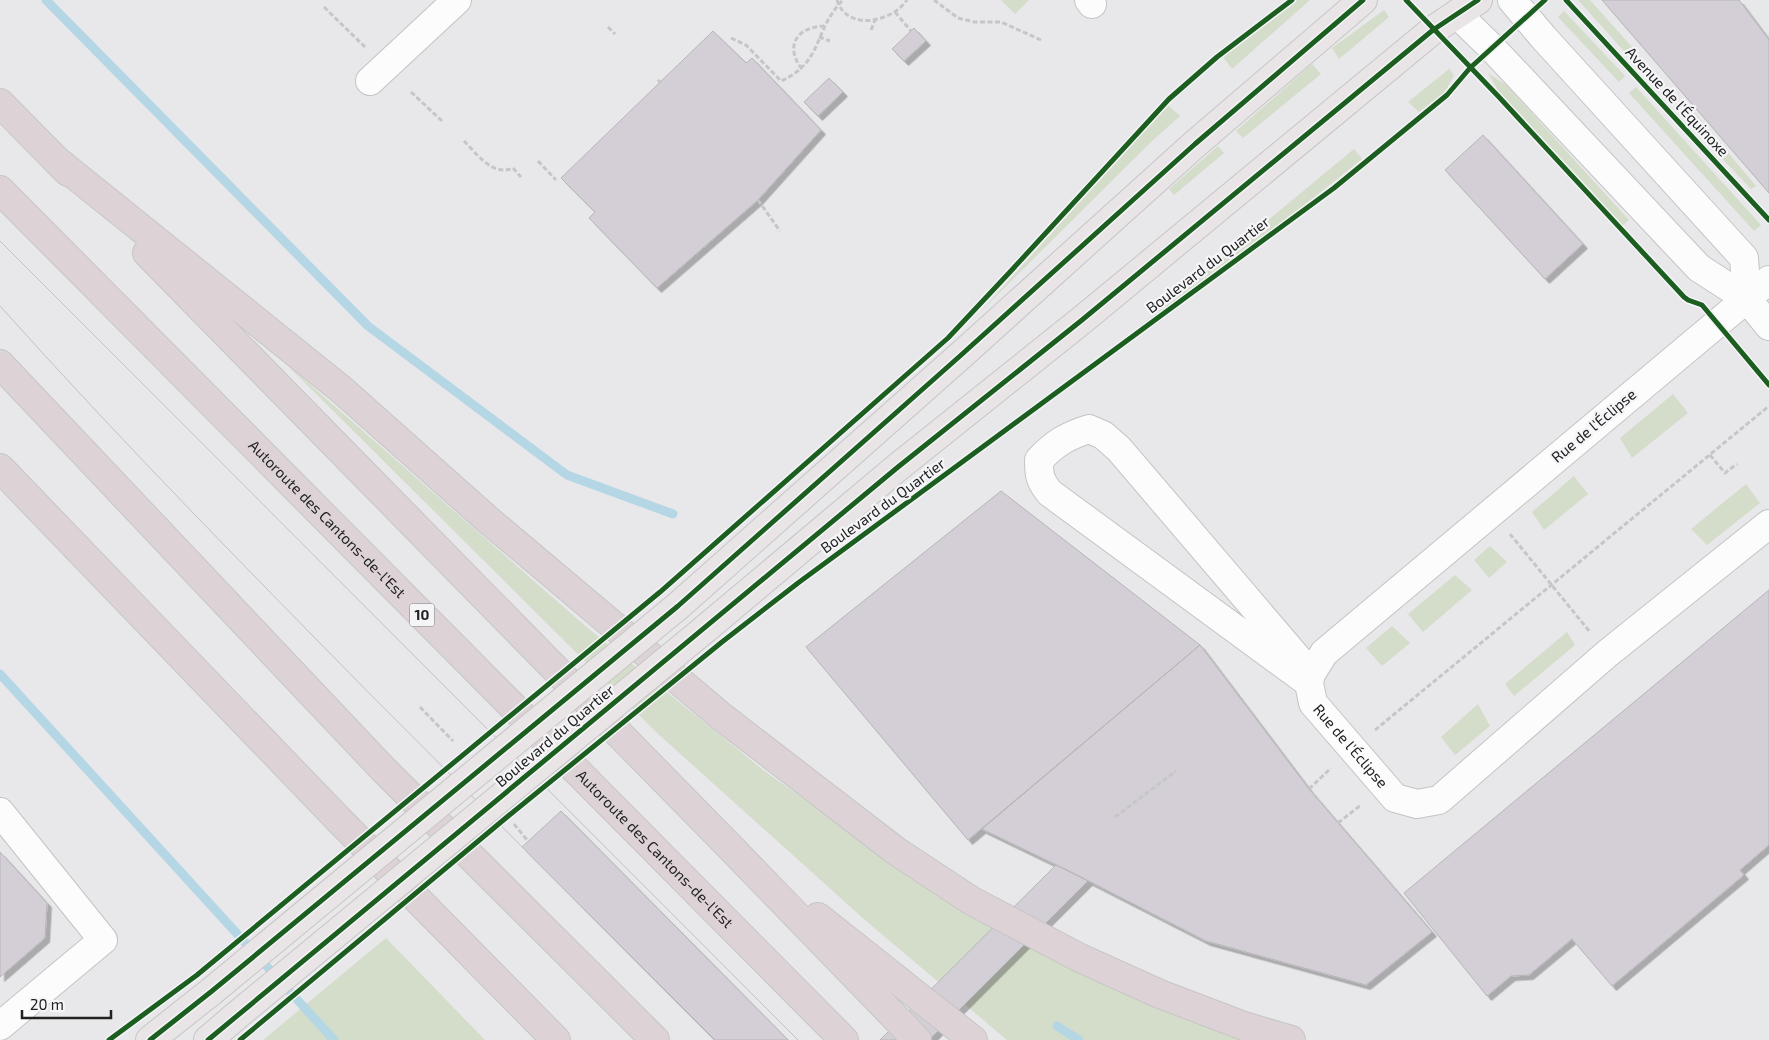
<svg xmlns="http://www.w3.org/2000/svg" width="1769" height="1040" font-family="'Exo 2',sans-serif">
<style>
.green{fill:#d4dcca}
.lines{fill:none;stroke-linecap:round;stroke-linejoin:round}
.stream{stroke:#b5d7e5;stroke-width:9}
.building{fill:#d4cfd7;stroke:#b6b5b7;filter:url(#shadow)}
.minor-casing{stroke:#c4c4c5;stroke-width:30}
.major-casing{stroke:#c6c6c7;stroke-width:30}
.highway-casing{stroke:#c6c6c7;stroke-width:30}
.path{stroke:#c6c6c7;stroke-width:3;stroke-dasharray:5 2.5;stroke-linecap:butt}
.minor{stroke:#fcfcfc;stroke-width:28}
.major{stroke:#e9e4e5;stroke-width:28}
.highway{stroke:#ddd3d6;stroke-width:28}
.tram{stroke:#c2c2c2;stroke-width:1}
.major-bridge-casing{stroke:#c6c6c7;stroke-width:30;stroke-linecap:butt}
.major-bridge{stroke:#e9e4e5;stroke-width:28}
.cycleway-casing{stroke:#f5f5f8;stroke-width:8}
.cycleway{stroke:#1b5e20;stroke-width:5}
.labels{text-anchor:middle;stroke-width:4.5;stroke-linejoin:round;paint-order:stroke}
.shield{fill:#f5f5f8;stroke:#616162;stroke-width:1}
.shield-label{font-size:14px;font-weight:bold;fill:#212122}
.street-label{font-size:15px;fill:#212122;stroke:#f5f5f8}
</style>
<defs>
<filter id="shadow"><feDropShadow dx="4.5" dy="4.5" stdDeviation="0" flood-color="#0004"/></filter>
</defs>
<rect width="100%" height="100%" fill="#e8e8ea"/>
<path class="green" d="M 1001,0 L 1029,0 L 1015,14 Z
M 1297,0 L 1310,0 L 1232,69 L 1223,57 Z
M 1578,0 L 1590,0 L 1657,75 L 1651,81 Z
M 1384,10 L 1389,17 L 1339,59 L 1332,48 Z
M 1564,11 L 1625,76 L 1619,82 L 1558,17 Z
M 1312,64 L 1321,74 L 1243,138 L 1236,131 Z
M 1449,69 L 1454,75 L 1445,92 L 1419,112 L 1408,102 Z
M 1488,73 L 1506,85 L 1629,220 L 1622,226 L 1499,92 Z
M 1636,87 L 1761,225 L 1754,231 L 1629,93 Z
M 1168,105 L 1180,116 L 1152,141 L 980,312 Z
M 1695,113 L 1756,186 L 1751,189 L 1686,120 Z
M 1218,146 L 1224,153 L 1174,195 L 1169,189 Z
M 1354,149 L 1362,159 L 1292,215 L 1128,336 Z
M 282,360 L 584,625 L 763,770 L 913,877 L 1258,1040 L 1007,1040 L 865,920 L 656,732 Z
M 1673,394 L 1688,413 L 1632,458 L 1620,438 Z
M 1574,476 L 1588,494 L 1544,530 L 1532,512 Z
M 1746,484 L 1760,503 L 1707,545 L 1691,529 Z
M 1490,546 L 1507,562 L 1489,578 L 1474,560 Z
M 1455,575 L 1472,590 L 1423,632 L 1408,614 Z
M 1392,626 L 1410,643 L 1382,666 L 1366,648 Z
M 1567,632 L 1575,645 L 1514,696 L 1505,684 Z
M 1478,704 L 1490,726 L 1455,755 L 1441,737 Z
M 386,938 L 485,1040 L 263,1040 Z"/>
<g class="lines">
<path class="stream" d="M 46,0 L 368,326 L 567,475 L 673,514
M 0,674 L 334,1040
M 1057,1026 L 1079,1040"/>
</g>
<path class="building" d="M 1602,0 L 1739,0 L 1769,40 L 1769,193 Z
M 914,28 L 926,41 L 904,61 L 892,49 Z
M 713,31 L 746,63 L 752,58 L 821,130 L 758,200 L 657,288 L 589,218 L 595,212 L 561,178 Z
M 829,78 L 843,92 L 818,116 L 804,102 Z
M 1483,135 L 1583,244 L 1545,279 L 1445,170 Z
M 1001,491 L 1200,645 L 968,840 L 806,647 Z
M 1769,590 L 1769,845 L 1740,870 L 1744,875 L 1612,986 L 1572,939 L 1529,975 L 1511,976 L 1487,996 L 1404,893 Z
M 1200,645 L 1309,789 L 1432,932 L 1366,985 L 1206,941 L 1069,871 L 982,829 Z
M 561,811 L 788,1040 L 715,1040 L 522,847 Z
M 0,852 L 47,903 L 45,938 L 0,977 Z
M 1056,865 L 1088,881 L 929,1040 L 880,1040 Z"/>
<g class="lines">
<g class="minor-casing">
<g id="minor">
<path d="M 1089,0 L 1092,4"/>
<path d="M 1512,0 L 1543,37 L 1744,258 L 1747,299"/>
<path d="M 1457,14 L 1492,48 L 1699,268 L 1747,299 L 1769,326"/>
<path d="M 370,81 L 457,0"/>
<path id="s1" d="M 1769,280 L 1324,653 L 1311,674 L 1309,683 L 1313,703 L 1395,798 L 1417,804 L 1439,800 L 1608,653 L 1769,524"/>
<path d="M 1309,683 L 1050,493 C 1040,481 1039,476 1039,460 C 1055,443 1067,436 1089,429 L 1103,435 L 1119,449 L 1311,674"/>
<path d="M 0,812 L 103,940 L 0,1026"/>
</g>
</g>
<g class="major-casing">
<path id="major" d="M 678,606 L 960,356 L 1195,144 L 1363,0
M 705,629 L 898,467 L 1082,320 L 1433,30 L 1478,0
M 150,1040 L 212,991
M 208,1040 L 236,1016"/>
</g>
<g class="highway-casing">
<g id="highway">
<path d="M 0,103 L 68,172"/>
<path d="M 56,160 L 342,390 L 487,519 L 722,717 L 896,851 L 972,901 L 1080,958 L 1160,994 L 1244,1026 L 1291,1040"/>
<path id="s2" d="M 0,190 L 844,1040"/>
<path d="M 147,253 L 732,849 L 917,1040"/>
<path d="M 0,364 L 384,770 L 655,1040"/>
<path d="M 0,468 L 340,821 L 556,1040"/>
<path d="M 818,917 L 973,1040"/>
</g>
</g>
<path class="path" d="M 837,0 C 847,32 892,22 907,0
M 934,0 L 958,18 L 974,22 L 1001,22 L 1041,40
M 324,7 L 365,47
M 895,12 L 911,31
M 608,27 L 615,34
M 871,30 L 875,20
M 819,37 L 830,41
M 731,38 L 746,45 L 781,81 C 824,62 813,30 843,0
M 802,69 C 784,46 797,27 824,26
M 658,80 L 661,83
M 411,92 L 442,121
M 464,141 C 477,154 493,177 513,168 L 521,177
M 538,161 L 556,180
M 758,200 L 780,231
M 1710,455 L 1725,473 L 1737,464
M 1510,534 L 1590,632
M 420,707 L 453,741
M 1375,730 L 1769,406
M 1309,789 L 1331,768
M 1115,817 L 1176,771
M 1338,823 L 1361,805
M 514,824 L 528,841"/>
<use href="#minor" class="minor"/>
<use href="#major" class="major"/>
<use href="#highway" class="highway"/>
<path class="tram" d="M 0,241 L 798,1040
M 0,306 C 120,440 247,569 373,697 C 487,811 600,926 714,1040"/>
<g class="major-bridge-casing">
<path id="major-bridge" d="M 212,991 L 678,606
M 236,1016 L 705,629"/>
</g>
<use href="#major-bridge" class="major-bridge"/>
<g class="cycleway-casing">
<path id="cycleway" d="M 1406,0 L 1498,96 L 1684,297 L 1688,300 L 1702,305 L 1769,385
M 1566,0 L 1769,220
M 109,1040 L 197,975 L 660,592 L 948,338 L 1009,273 L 1169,99 L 1217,57 L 1292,0
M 150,1040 L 212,991 L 678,606 L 960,356 L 1195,144 L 1363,0
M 208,1040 L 898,467 L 1082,320 L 1433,30 L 1478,0
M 240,1040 L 507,817 L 722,642 L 798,583 L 1334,188 L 1447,95 L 1470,68 L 1545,0"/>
</g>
<use href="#cycleway" class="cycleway"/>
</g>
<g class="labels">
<rect class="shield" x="409.5" y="603.5" width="25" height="23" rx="4"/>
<g class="shield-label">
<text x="422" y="620">10</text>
</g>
<g class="street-label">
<text transform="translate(1677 102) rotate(47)" y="5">Avenue de l'Équinoxe</text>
<text transform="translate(1208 265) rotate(-37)" y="5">Boulevard du Quartier</text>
<text transform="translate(1594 426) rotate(-40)" y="5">Rue de l'Éclipse</text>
<text transform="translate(883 506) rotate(-36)" y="5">Boulevard du Quartier</text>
<text dy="5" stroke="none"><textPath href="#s2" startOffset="464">Autoroute des Cantons-de-l'Est</textPath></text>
<text transform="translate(555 736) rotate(-40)" y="5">Boulevard du Quartier</text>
<text dy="5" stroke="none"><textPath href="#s1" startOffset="692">Rue de l'Éclipse</textPath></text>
<text dy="5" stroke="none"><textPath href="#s2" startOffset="929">Autoroute des Cantons-de-l'Est</textPath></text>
</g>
</g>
<path d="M22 1010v8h89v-8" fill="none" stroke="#212122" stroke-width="2.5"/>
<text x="30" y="1010" font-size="15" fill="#212122" stroke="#f5f5f8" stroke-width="4" paint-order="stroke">20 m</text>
</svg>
